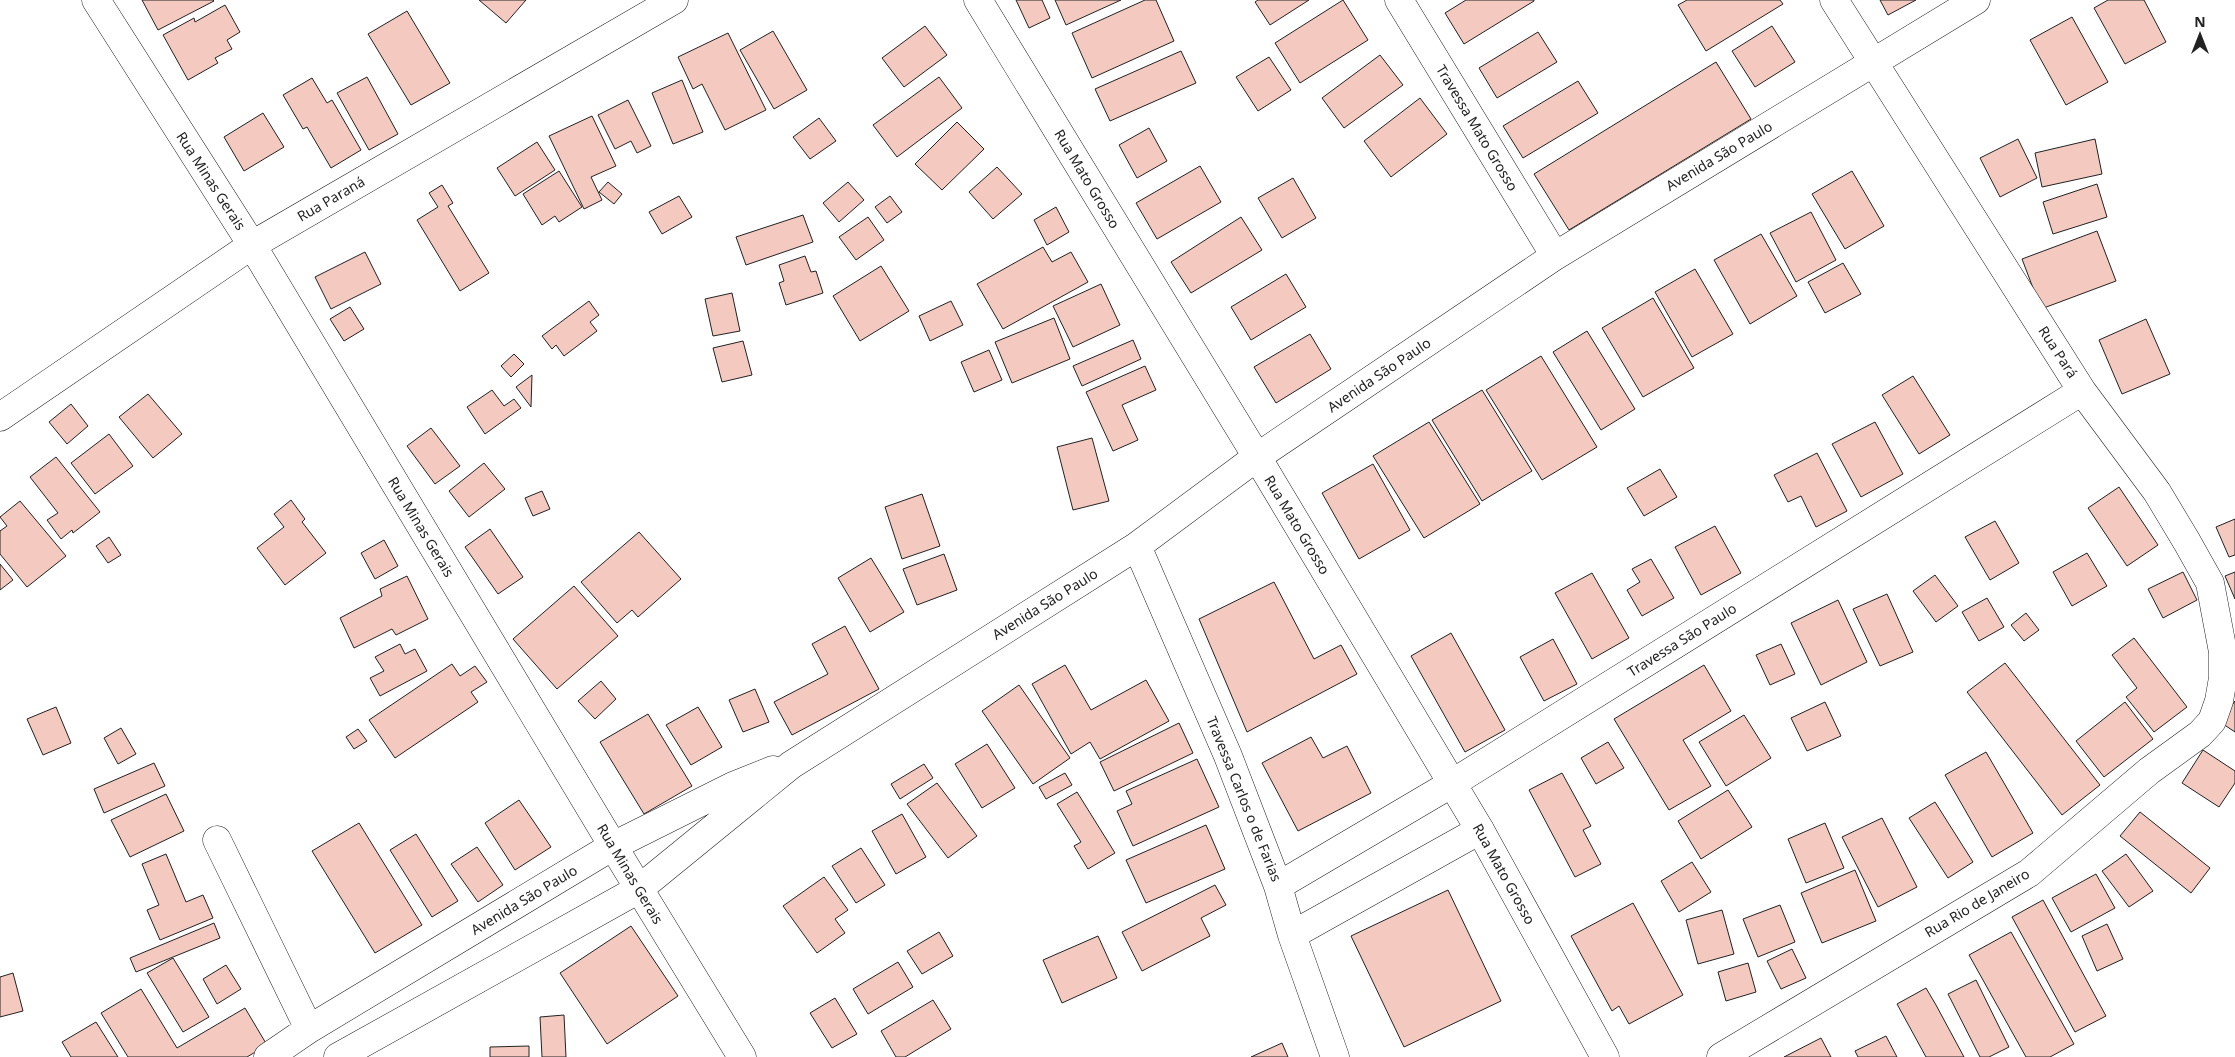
<svg xmlns="http://www.w3.org/2000/svg" width="2235" height="1057" font-family="'Noto Sans',sans-serif">
<style>
.building{fill:#f3c9c0;stroke:#222}
.lines{fill:none;stroke-linecap:round;stroke-linejoin:round}
.street-casing{stroke:#222;stroke-width:29}
.secondary-casing{stroke:#222;stroke-width:29}
.street{stroke:#fff;stroke-width:28}
.secondary{stroke:#fff;stroke-width:28}
.labels{text-anchor:middle;stroke-width:4;stroke-linejoin:round;paint-order:stroke}
.street-label{font-size:14px;fill:#222;stroke:#fff}
</style>
<rect width="100%" height="100%" fill="#fff"/>
<path class="building" d="M 142,0 L 213,0 L 214,1 L 158,30 Z
M 479,0 L 526,0 L 506,23 Z
M 1016,0 L 1042,0 L 1050,18 L 1029,28 Z
M 1055,0 L 1121,0 L 1066,25 Z
M 1145,0 L 1156,0 L 1174,41 L 1092,78 L 1072,33 Z
M 1258,0 L 1309,0 L 1270,25 L 1255,2 Z
M 1343,0 L 1368,40 L 1300,83 L 1275,43 Z
M 1466,0 L 1534,0 L 1534,1 L 1464,44 L 1445,13 Z
M 1687,0 L 1780,0 L 1783,4 L 1706,51 L 1678,5 Z
M 1880,0 L 1916,0 L 1888,15 Z
M 2108,0 L 2144,0 L 2166,42 L 2125,64 L 2094,8 Z
M 225,5 L 240,32 L 227,40 L 232,49 L 215,58 L 218,63 L 188,80 L 163,35 L 194,18 L 195,22 Z
M 407,11 L 450,83 L 411,105 L 368,34 Z
M 2072,17 L 2108,82 L 2066,105 L 2030,40 Z
M 925,26 L 947,55 L 904,87 L 882,58 Z
M 1772,26 L 1795,62 L 1755,87 L 1732,51 Z
M 773,31 L 807,90 L 774,109 L 740,50 Z
M 1538,32 L 1557,62 L 1497,98 L 1479,68 Z
M 728,33 L 766,110 L 725,130 L 702,84 L 693,89 L 678,57 Z
M 1181,51 L 1196,83 L 1110,121 L 1095,89 Z
M 1380,55 L 1403,85 L 1344,128 L 1322,98 Z
M 1269,57 L 1291,90 L 1258,111 L 1236,77 Z
M 1716,62 L 1751,119 L 1569,230 L 1534,174 Z
M 367,77 L 398,134 L 369,150 L 337,93 Z
M 939,77 L 962,108 L 897,157 L 873,125 Z
M 312,78 L 327,103 L 332,100 L 361,150 L 331,168 L 307,127 L 303,129 L 283,95 Z
M 682,80 L 703,132 L 673,144 L 652,93 Z
M 1578,81 L 1598,113 L 1523,158 L 1503,126 Z
M 1420,98 L 1447,134 L 1391,177 L 1364,141 Z
M 628,100 L 651,146 L 637,153 L 631,141 L 615,149 L 598,115 Z
M 263,113 L 284,147 L 244,171 L 224,137 Z
M 592,116 L 616,166 L 591,177 L 602,200 L 584,209 L 549,136 Z
M 819,118 L 836,141 L 810,159 L 793,137 Z
M 957,122 L 984,149 L 942,190 L 915,164 Z
M 1149,128 L 1167,161 L 1137,178 L 1119,145 Z
M 2018,139 L 2037,178 L 2000,197 L 1980,158 Z
M 2095,139 L 2102,174 L 2042,187 L 2035,153 Z
M 537,142 L 555,170 L 515,196 L 497,168 Z
M 1200,166 L 1221,202 L 1157,239 L 1136,203 Z
M 997,167 L 1022,194 L 993,219 L 969,192 Z
M 559,171 L 582,207 L 559,222 L 555,216 L 542,225 L 523,194 Z
M 1852,171 L 1884,226 L 1845,249 L 1812,194 Z
M 1293,178 L 1316,218 L 1282,238 L 1258,198 Z
M 608,182 L 622,194 L 614,204 L 599,192 Z
M 848,182 L 864,200 L 839,222 L 823,203 Z
M 2097,184 L 2107,217 L 2053,234 L 2043,202 Z
M 442,185 L 453,203 L 448,206 L 489,273 L 460,291 L 417,220 L 438,207 L 429,193 Z
M 679,196 L 692,217 L 662,234 L 649,212 Z
M 890,196 L 902,212 L 887,223 L 875,207 Z
M 1056,207 L 1069,232 L 1047,245 L 1034,220 Z
M 1811,212 L 1836,260 L 1796,282 L 1770,233 Z
M 803,215 L 813,242 L 746,265 L 736,237 Z
M 868,217 L 884,240 L 856,260 L 839,237 Z
M 1241,217 L 1262,250 L 1191,293 L 1171,262 Z
M 2097,231 L 2116,281 L 2041,309 L 2022,259 Z
M 1761,234 L 1797,296 L 1750,324 L 1714,260 Z
M 1043,247 L 1052,262 L 1071,252 L 1088,282 L 1003,329 L 977,284 Z
M 365,252 L 381,284 L 331,309 L 315,277 Z
M 805,256 L 811,272 L 816,271 L 823,293 L 786,305 L 779,283 L 784,281 L 779,265 Z
M 1843,263 L 1861,294 L 1825,313 L 1808,282 Z
M 881,266 L 909,311 L 860,341 L 833,296 Z
M 1695,269 L 1733,334 L 1692,357 L 1655,292 Z
M 1286,274 L 1306,307 L 1251,340 L 1231,307 Z
M 1101,284 L 1120,325 L 1073,347 L 1053,306 Z
M 732,293 L 740,331 L 713,336 L 705,299 Z
M 1653,298 L 1694,368 L 1643,397 L 1602,328 Z
M 589,301 L 599,315 L 590,322 L 597,331 L 564,356 L 556,345 L 552,349 L 542,336 Z
M 951,301 L 963,325 L 930,341 L 919,316 Z
M 350,307 L 364,329 L 344,341 L 330,319 Z
M 1054,318 L 1070,359 L 1012,383 L 995,342 Z
M 2146,319 L 2170,374 L 2122,394 L 2099,340 Z
M 1587,331 L 1635,409 L 1601,430 L 1553,352 Z
M 1310,334 L 1331,369 L 1276,403 L 1254,367 Z
M 1133,340 L 1141,359 L 1082,386 L 1073,366 Z
M 743,341 L 752,375 L 722,382 L 713,348 Z
M 989,350 L 1002,380 L 974,392 L 961,362 Z
M 514,354 L 524,364 L 511,377 L 501,366 Z
M 1541,356 L 1597,447 L 1542,480 L 1486,390 Z
M 1145,366 L 1156,390 L 1122,405 L 1138,440 L 1113,451 L 1086,392 Z
M 532,375 L 531,407 L 516,387 Z
M 1913,376 L 1950,435 L 1919,454 L 1882,395 Z
M 492,390 L 504,406 L 514,399 L 521,408 L 485,434 L 467,407 Z
M 1482,390 L 1532,471 L 1482,501 L 1432,420 Z
M 148,394 L 182,434 L 153,458 L 119,417 Z
M 71,404 L 88,426 L 67,444 L 49,422 Z
M 1429,422 L 1480,504 L 1424,538 L 1373,456 Z
M 1875,422 L 1903,474 L 1861,497 L 1832,444 Z
M 431,428 L 460,466 L 435,484 L 407,446 Z
M 109,434 L 133,466 L 95,494 L 71,463 Z
M 1092,438 L 1109,501 L 1073,510 L 1057,447 Z
M 1817,453 L 1847,511 L 1816,527 L 1801,496 L 1788,502 L 1774,475 Z
M 56,457 L 100,512 L 73,533 L 72,530 L 61,539 L 47,520 L 58,513 L 30,477 Z
M 484,463 L 505,489 L 469,517 L 449,491 Z
M 1373,464 L 1410,530 L 1359,559 L 1322,493 Z
M 1660,469 L 1677,497 L 1644,516 L 1627,488 Z
M 2119,487 L 2158,545 L 2127,566 L 2088,508 Z
M 542,491 L 550,509 L 533,516 L 525,498 Z
M 922,494 L 940,546 L 902,559 L 885,507 Z
M 291,500 L 305,519 L 302,522 L 326,553 L 285,585 L 257,548 L 284,527 L 274,514 Z
M 20,501 L 66,556 L 27,587 L 0,554 L 0,531 L 7,526 L 0,517 Z
M 2235,519 L 2235,555 L 2229,557 L 2216,527 Z
M 1995,521 L 2019,563 L 1990,580 L 1965,537 Z
M 1715,526 L 1741,573 L 1701,595 L 1675,547 Z
M 490,529 L 523,577 L 498,594 L 465,547 Z
M 639,532 L 681,579 L 638,617 L 632,610 L 617,623 L 581,582 Z
M 109,537 L 121,555 L 108,563 L 96,546 Z
M 384,540 L 398,566 L 375,579 L 361,553 Z
M 2087,553 L 2107,586 L 2072,606 L 2053,572 Z
M 944,554 L 957,590 L 917,605 L 903,569 Z
M 871,558 L 904,612 L 870,632 L 838,578 Z
M 1651,559 L 1674,598 L 1642,616 L 1627,590 L 1640,582 L 1632,569 Z
M 0,564 L 13,580 L 0,590 Z
M 2183,572 L 2197,600 L 2163,618 L 2148,589 Z
M 2235,572 L 2235,599 L 2225,576 Z
M 1592,573 L 1629,638 L 1592,659 L 1555,593 Z
M 1935,575 L 1958,606 L 1936,622 L 1913,591 Z
M 407,576 L 428,619 L 396,635 L 392,629 L 354,648 L 340,618 L 382,596 L 380,589 Z
M 1274,582 L 1314,659 L 1341,645 L 1357,674 L 1247,732 L 1199,619 Z
M 574,586 L 618,636 L 557,689 L 513,639 Z
M 1887,594 L 1913,652 L 1880,666 L 1853,609 Z
M 1987,598 L 2004,627 L 1979,641 L 1962,612 Z
M 1838,600 L 1867,662 L 1821,685 L 1791,623 Z
M 2026,613 L 2039,630 L 2024,641 L 2011,625 Z
M 845,626 L 879,689 L 792,735 L 774,702 L 828,674 L 812,644 Z
M 1451,633 L 1505,730 L 1465,752 L 1411,656 Z
M 2134,638 L 2187,707 L 2154,732 L 2126,697 L 2137,688 L 2112,655 Z
M 1553,639 L 1577,684 L 1544,701 L 1520,657 Z
M 400,644 L 405,654 L 415,649 L 427,671 L 380,696 L 370,678 L 384,671 L 375,657 Z
M 1781,644 L 1795,674 L 1770,685 L 1756,655 Z
M 2005,663 L 2100,785 L 2062,815 L 1967,692 Z
M 452,664 L 460,676 L 475,666 L 487,682 L 471,692 L 478,702 L 395,758 L 369,720 Z
M 1065,665 L 1091,710 L 1146,680 L 1169,721 L 1100,759 L 1090,742 L 1071,754 L 1032,684 Z
M 1704,665 L 1731,711 L 1683,740 L 1711,786 L 1669,810 L 1614,719 Z
M 601,681 L 616,699 L 595,719 L 578,701 Z
M 1019,685 L 1070,758 L 1033,784 L 982,711 Z
M 755,689 L 769,722 L 743,732 L 729,700 Z
M 2235,701 L 2235,732 L 2220,722 Z
M 1825,702 L 1841,736 L 1807,751 L 1791,718 Z
M 2125,702 L 2153,739 L 2104,777 L 2076,741 Z
M 56,707 L 71,743 L 43,755 L 27,719 Z
M 698,707 L 722,747 L 691,765 L 666,725 Z
M 648,714 L 692,786 L 644,814 L 600,742 Z
M 1744,715 L 1771,758 L 1726,786 L 1699,742 Z
M 1179,723 L 1193,753 L 1114,791 L 1100,762 Z
M 121,728 L 136,754 L 118,764 L 104,738 Z
M 358,729 L 367,741 L 354,749 L 346,737 Z
M 1311,737 L 1323,758 L 1347,746 L 1371,793 L 1298,831 L 1262,763 Z
M 1608,742 L 1624,768 L 1596,784 L 1581,758 Z
M 987,744 L 1015,788 L 982,808 L 955,764 Z
M 2203,750 L 2235,771 L 2235,783 L 2219,807 L 2182,783 Z
M 1986,752 L 2033,833 L 1992,857 L 1945,775 Z
M 1197,759 L 1219,807 L 1133,846 L 1117,811 L 1132,804 L 1126,791 Z
M 154,763 L 165,786 L 104,813 L 94,789 Z
M 924,764 L 933,778 L 900,799 L 891,784 Z
M 1065,773 L 1072,785 L 1046,799 L 1039,787 Z
M 1562,773 L 1591,826 L 1583,830 L 1601,864 L 1575,877 L 1529,790 Z
M 937,783 L 977,836 L 948,858 L 907,804 Z
M 1728,790 L 1752,827 L 1701,859 L 1678,821 Z
M 1077,792 L 1115,853 L 1088,869 L 1074,846 L 1081,842 L 1057,804 Z
M 166,794 L 184,831 L 130,857 L 111,820 Z
M 519,800 L 551,847 L 515,870 L 485,823 Z
M 1935,802 L 1973,862 L 1948,878 L 1909,818 Z
M 2140,812 L 2210,868 L 2191,893 L 2120,836 Z
M 902,814 L 926,857 L 896,874 L 872,831 Z
M 1882,818 L 1917,887 L 1878,907 L 1842,837 Z
M 359,823 L 422,925 L 375,953 L 312,851 Z
M 1825,823 L 1844,868 L 1806,883 L 1788,839 Z
M 1206,825 L 1225,869 L 1146,903 L 1126,860 Z
M 416,834 L 458,901 L 432,917 L 390,850 Z
M 477,847 L 503,885 L 478,902 L 451,864 Z
M 861,848 L 885,885 L 856,903 L 832,866 Z
M 166,854 L 186,902 L 203,895 L 213,918 L 160,940 L 147,910 L 159,905 L 142,864 Z
M 2126,854 L 2153,891 L 2129,907 L 2102,871 Z
M 1692,862 L 1711,892 L 1679,912 L 1661,881 Z
M 1855,870 L 1876,921 L 1822,943 L 1801,893 Z
M 2096,874 L 2115,908 L 2071,932 L 2052,898 Z
M 824,877 L 848,910 L 835,919 L 845,933 L 817,953 L 783,906 Z
M 1215,885 L 1226,905 L 1201,918 L 1210,936 L 1142,971 L 1122,932 Z
M 1448,890 L 1501,1001 L 1404,1047 L 1351,936 Z
M 2043,900 L 2106,1016 L 2075,1032 L 2012,917 Z
M 1633,903 L 1683,995 L 1629,1024 L 1619,1006 L 1612,1011 L 1571,936 Z
M 1780,905 L 1795,942 L 1758,957 L 1743,919 Z
M 1722,910 L 1734,954 L 1698,964 L 1686,920 Z
M 214,923 L 220,938 L 136,972 L 130,958 Z
M 2107,924 L 2123,959 L 2097,971 L 2082,936 Z
M 631,926 L 678,996 L 607,1044 L 560,973 Z
M 939,932 L 953,956 L 922,974 L 907,951 Z
M 2011,932 L 2074,1044 L 2050,1057 L 2026,1057 L 1969,955 Z
M 1098,936 L 1117,978 L 1062,1003 L 1043,960 Z
M 1792,949 L 1806,978 L 1781,989 L 1767,961 Z
M 173,958 L 209,1017 L 183,1032 L 147,973 Z
M 898,962 L 913,987 L 868,1014 L 853,989 Z
M 1748,963 L 1756,992 L 1726,1001 L 1718,972 Z
M 226,965 L 241,989 L 217,1004 L 203,979 Z
M 13,973 L 23,1011 L 0,1017 L 0,977 Z
M 1976,980 L 2009,1047 L 1989,1057 L 1980,1057 L 1948,994 Z
M 1926,988 L 1936,1005 L 1964,1057 L 1926,1057 L 1897,1004 Z
M 141,989 L 177,1048 L 245,1008 L 267,1045 L 247,1057 L 128,1057 L 101,1013 Z
M 835,998 L 857,1034 L 832,1048 L 810,1013 Z
M 933,1000 L 951,1029 L 905,1057 L 896,1057 L 881,1031 Z
M 564,1015 L 566,1057 L 542,1057 L 540,1017 Z
M 96,1022 L 118,1057 L 71,1057 L 62,1042 Z
M 1886,1036 L 1897,1057 L 1858,1057 L 1855,1051 Z
M 1821,1038 L 1831,1057 L 1784,1057 Z
M 1282,1043 L 1288,1057 L 1251,1057 Z
M 529,1046 L 529,1057 L 490,1057 L 490,1047 Z"/>
<g class="lines">
<g class="street-casing">
<path id="street" d="M 96,0 L 252,245 L 613,846 L 742,1057
M 1399,0 L 1555,256
M 0,417 L 252,245 L 674,0
M 1137,546 L 1228,756 L 1278,886 L 1292,935 L 1335,1057
M 217,840 L 309,1029
M 1278,886 L 1451,784 L 2082,391
M 1292,935 L 1480,830
M 268,1057 L 309,1029 L 613,846 L 733,786 L 773,770
M 338,1057 L 639,889 L 791,765 L 1137,546 L 1257,457 L 1555,256 L 1976,0
M 1721,1057 L 2029,873 L 2149,771 L 2200,734 L 2212,721 L 2219,701 L 2223,678 L 2223,652 L 2210,583 L 2187,542 L 2157,492 L 2082,391 L 1834,0"/>
</g>
<g class="secondary-casing">
<path id="secondary" d="M 978,0 L 1257,457 L 1480,830 L 1605,1057"/>
</g>
<use href="#street" class="street"/>
<use href="#secondary" class="secondary"/>
</g>
<g class="labels">
<g class="street-label">
<text transform="translate(1477 128) rotate(59)" y="5">Travessa Mato Grosso</text>
<text transform="translate(1719 156) rotate(-31)" y="5">Avenida São Paulo</text>
<text transform="translate(1087 179) rotate(59)" y="5">Rua Mato Grosso</text>
<text transform="translate(211 181) rotate(57)" y="5">Rua Minas Gerais</text>
<text transform="translate(331 199) rotate(-30)" y="5">Rua Paraná</text>
<text transform="translate(2058 352) rotate(57)" y="5">Rua Pará</text>
<text transform="translate(1379 375) rotate(-34)" y="5">Avenida São Paulo</text>
<text transform="translate(1297 525) rotate(59)" y="5">Rua Mato Grosso</text>
<text transform="translate(421 527) rotate(59)" y="5">Rua Minas Gerais</text>
<text transform="translate(1045 604) rotate(-32)" y="5">Avenida São Paulo</text>
<text transform="translate(1682 640) rotate(-32)" y="5">Travessa São Paulo</text>
<text transform="translate(1244 799) rotate(68)" y="5">Travessa Carlos o de Farias</text>
<text transform="translate(630 874) rotate(59)" y="5">Rua Minas Gerais</text>
<text transform="translate(1504 874) rotate(61)" y="5">Rua Mato Grosso</text>
<text transform="translate(524 900) rotate(-31)" y="5">Avenida São Paulo</text>
<text transform="translate(1977 903) rotate(-31)" y="5">Rua Rio de Janeiro</text>
</g>
</g>
<g transform="translate(2200 35)" stroke="#ffffff" stroke-width="4" paint-order="stroke">
<path d="M0-4L9 19L0 12L-9 19Z" fill="#222222"/>
<text y="-8" font-size="14" font-weight="bold" text-anchor="middle" fill="#222222">N</text>
</g>
</svg>
